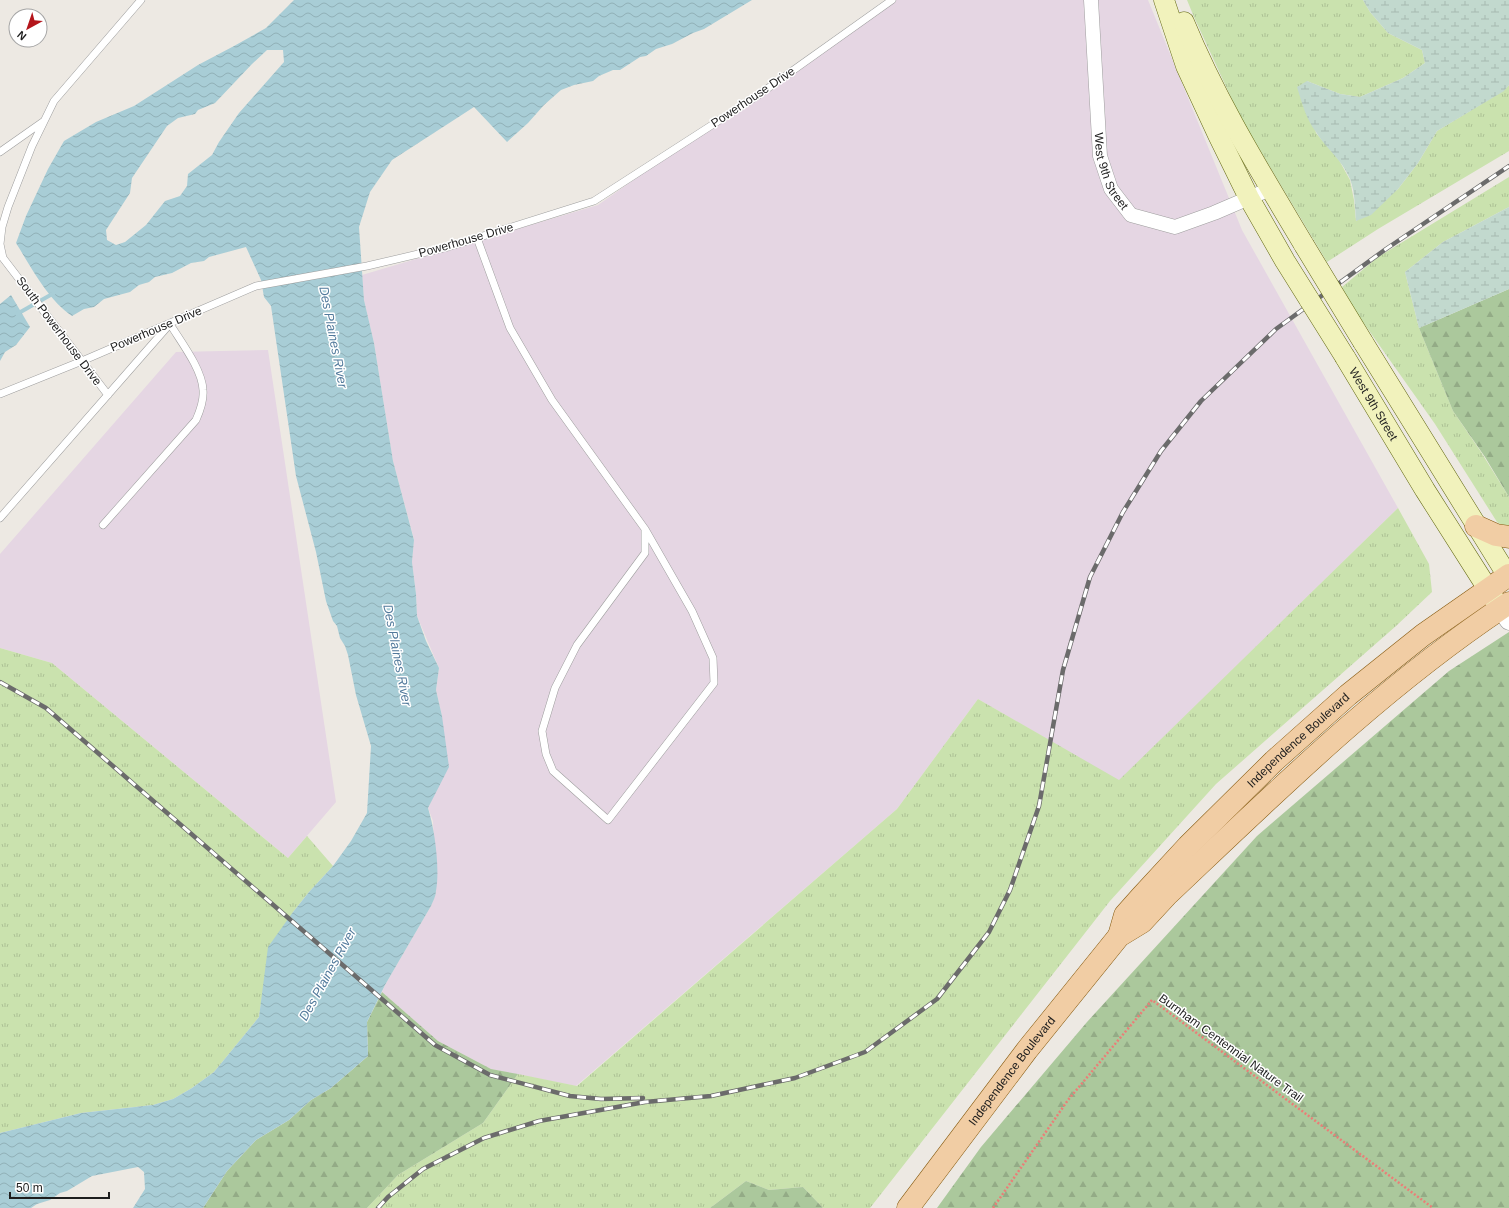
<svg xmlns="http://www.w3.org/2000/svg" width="1509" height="1208" font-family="Helvetica,sans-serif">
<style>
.industrial{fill:#e5d6e3}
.grass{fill:url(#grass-tufts)}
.forest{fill:url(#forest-firs)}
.wetland{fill:url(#wetland-marsh)}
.water{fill:url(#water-waves);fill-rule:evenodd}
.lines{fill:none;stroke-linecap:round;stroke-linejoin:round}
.stream{stroke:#a8cdd6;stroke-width:4}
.service-casing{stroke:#9e9e9e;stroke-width:8}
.minor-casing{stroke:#9e9e9e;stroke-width:15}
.tertiary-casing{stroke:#9e9e9e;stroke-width:19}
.secondary-casing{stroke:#616710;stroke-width:21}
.primary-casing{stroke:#865a0f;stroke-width:23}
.path{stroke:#ea7e77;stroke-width:2.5;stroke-dasharray:2 2;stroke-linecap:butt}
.service{stroke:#fff;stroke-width:7}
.minor{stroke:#fff;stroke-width:14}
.tertiary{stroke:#fff;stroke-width:18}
.secondary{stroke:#f1f2bc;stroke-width:20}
.primary{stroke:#f1cda4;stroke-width:22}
.rail-casing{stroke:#6b6b6b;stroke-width:4.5}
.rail{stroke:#fff;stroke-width:3;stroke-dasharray:9;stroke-linecap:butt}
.secondary-bridge-casing{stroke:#616710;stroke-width:21;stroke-linecap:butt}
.secondary-bridge{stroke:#f1f2bc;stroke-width:20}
.labels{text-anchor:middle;stroke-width:3;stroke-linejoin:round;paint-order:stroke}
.street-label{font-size:12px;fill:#1d1d1d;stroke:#fff}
.water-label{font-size:13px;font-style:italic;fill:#51799b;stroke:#fff}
</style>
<defs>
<pattern id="grass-tufts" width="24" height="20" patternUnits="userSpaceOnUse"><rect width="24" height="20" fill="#cae2ae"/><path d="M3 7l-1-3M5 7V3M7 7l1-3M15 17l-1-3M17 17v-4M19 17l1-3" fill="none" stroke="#adc195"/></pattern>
<pattern id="forest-firs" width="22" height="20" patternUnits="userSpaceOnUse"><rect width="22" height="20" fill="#abc89c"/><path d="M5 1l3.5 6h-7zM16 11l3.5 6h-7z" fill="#93ab86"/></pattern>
<pattern id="wetland-marsh" width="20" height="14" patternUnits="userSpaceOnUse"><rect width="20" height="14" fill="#c2d9ce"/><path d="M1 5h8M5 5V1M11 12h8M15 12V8" fill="none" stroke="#a6bab0"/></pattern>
<pattern id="water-waves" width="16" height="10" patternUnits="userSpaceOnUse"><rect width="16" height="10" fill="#a8cdd6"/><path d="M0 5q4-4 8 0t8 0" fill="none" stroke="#90b0b7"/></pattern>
</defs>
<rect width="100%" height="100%" fill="#ede9e3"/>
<path class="industrial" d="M 889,0 L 1148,0 L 1242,230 L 1398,508 L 1119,781 L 978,699 L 897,809 L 576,1086 L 491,1069 L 438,1041 L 382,992 L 385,985 L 431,906 L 436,893 L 433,821 L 428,808 L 435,793 L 442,716 L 436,690 L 439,668 L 417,616 L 416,594 L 412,562 L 414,539 L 393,461 L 374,343 L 364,300 L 362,275 L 598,205 Z
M 268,350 L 336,802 L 288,858 L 52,663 L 0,648 L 0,554 L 176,352 Z"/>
<path class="grass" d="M 1187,0 L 1363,0 L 1370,12 L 1388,33 L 1422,50 L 1425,63 L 1403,78 L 1360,97 L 1340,94 L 1307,81 L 1316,133 L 1339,160 L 1350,180 L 1354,200 L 1356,221 L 1398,189 L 1418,163 L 1437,131 L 1503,91 L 1509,85 L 1509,151 L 1378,229 L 1327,262 L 1240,117 L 1194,17 Z
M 1509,177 L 1509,207 L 1443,242 L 1405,272 L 1419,328 L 1453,411 L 1481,452 L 1509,497 L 1509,530 L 1497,522 L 1435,424 L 1353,308 L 1342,287 L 1378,257 Z
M 1398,508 L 1429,564 L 1432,592 L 1396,626 L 1216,784 L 1110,901 L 870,1208 L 823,1208 L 803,1187 L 769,1190 L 746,1181 L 710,1208 L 367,1208 L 398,1175 L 483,1123 L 518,1074 L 577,1086 L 897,809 L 978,699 L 1119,780 Z
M 0,648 L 52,663 L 288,858 L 307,836 L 333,866 L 309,892 L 293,912 L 263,990 L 259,1017 L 214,1072 L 192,1088 L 173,1099 L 153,1105 L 81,1113 L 0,1133 Z"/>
<path class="forest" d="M 1509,289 L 1509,497 L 1485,457 L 1453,411 L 1419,328 Z
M 1509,632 L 1509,1208 L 937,1208 L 981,1147 L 1087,1022 L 1257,836 L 1449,671 Z
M 382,992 L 438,1041 L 491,1069 L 518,1074 L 483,1123 L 398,1175 L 367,1208 L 203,1208 L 227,1171 L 256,1140 L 289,1120 L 311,1100 L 331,1088 L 368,1056 L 367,1022 Z
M 746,1181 L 769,1190 L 803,1187 L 823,1208 L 710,1208 Z"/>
<path class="wetland" d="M 1363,0 L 1509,0 L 1509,85 L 1504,91 L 1437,131 L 1418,163 L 1398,189 L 1371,215 L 1356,221 C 1355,208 1355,192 1350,179 C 1341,158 1327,150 1316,132 C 1306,119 1302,103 1297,87 L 1307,81 L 1340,94 L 1360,97 L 1403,78 L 1425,63 L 1422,50 L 1388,33 L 1370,12 Z
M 1509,207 L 1509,289 L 1419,328 L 1405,272 L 1443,242 Z"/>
<path class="water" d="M 294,0 L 752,0 L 704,29 L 693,33 L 672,44 L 656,49 L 646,56 L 640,57 L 620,70 L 613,70 L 599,76 L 593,81 L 574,85 L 561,90 L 544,105 L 528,123 L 507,142 L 474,107 L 392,160 L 370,192 L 359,227 L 364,300 L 374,343 L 393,461 L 414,540 L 412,562 L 416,594 L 417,616 L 426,641 L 439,668 L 436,690 L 442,716 L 449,767 L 428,808 C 435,830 440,869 436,891 C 436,896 433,901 431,906 L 385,985 L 367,1022 L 368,1056 L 331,1088 L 311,1100 L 289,1120 L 256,1140 L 227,1171 L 203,1208 L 133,1208 L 145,1189 L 144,1172 L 138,1167 L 92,1176 L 67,1191 L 60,1193 L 50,1200 L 37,1204 L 31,1208 L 0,1208 L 0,1133 L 81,1113 L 153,1105 L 173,1099 L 192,1088 L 214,1072 L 259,1017 L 268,947 L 293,912 L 309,892 L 333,866 L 351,841 L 367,813 L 371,746 L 356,695 L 348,655 L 345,646 L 340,638 L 337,626 L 333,621 L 326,601 L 316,552 L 296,476 L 271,306 L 264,297 L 261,280 L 246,247 L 209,257 L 204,261 L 191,263 L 172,273 L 155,277 L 149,282 L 139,285 L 130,292 L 104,299 L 94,307 L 84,309 L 72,316 C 48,300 31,267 16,243 L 26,216 L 48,169 L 64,141 L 96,122 L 134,106 L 198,65 L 234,46 L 266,28 ZM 267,50 L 283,50 L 284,62 L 239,113 L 219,142 L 212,155 L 188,174 L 187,186 L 180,196 L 165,201 L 146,225 L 125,242 L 116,245 L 107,240 L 106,230 L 130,193 L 132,178 L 167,126 L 178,118 L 195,114 L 198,110 L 215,103 L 252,64 Z
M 11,295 L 30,327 L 16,345 L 5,352 L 0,361 L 0,304 Z"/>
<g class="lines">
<path class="stream" d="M 17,314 L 54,293"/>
<g class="service-casing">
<path id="service" d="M 0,152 L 44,121
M 477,238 L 510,328 L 552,400 L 645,529 L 645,553 L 577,645 L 555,688 L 542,731 L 546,754 L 553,771 L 608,820 L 714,683 L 713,658 L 692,611 L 645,529
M 0,394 L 82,361 L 256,286 L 367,266 L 448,247 L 594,201 L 757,96 L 892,0
M 108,395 L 3,258 L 0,244 L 2,227 L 8,207 L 32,146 L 54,101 L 141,0
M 0,518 L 169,325
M 103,525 L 196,420 C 200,411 204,400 203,390 C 202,369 181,342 170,324"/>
</g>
<g class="minor-casing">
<g id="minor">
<path id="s1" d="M 1091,0 L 1100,156 L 1111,189 L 1131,215 L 1175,227 L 1214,213 L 1270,189"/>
</g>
</g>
<g class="tertiary-casing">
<path id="tertiary" d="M 1500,608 L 1509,621"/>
</g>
<g class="secondary-casing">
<g id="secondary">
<path d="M 1164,0 L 1186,66 L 1218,135 L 1249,198 L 1285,261 L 1310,301"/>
<path d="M 1184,22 C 1217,102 1260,171 1304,245"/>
<path d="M 1363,342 L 1509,578"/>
<path id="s2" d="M 1345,357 L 1425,490 L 1500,608"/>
</g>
</g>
<g class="primary-casing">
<g id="primary">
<path d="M 1476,526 L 1496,535 L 1509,537"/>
<path id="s3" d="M 1119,936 L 1125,915 L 1141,897 L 1188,846 L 1274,761 L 1348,695 L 1423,635 L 1509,575"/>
<path id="s4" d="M 908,1208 L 1027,1050 L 1119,936 L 1142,922 L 1167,895 C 1276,792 1383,686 1509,603"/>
</g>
</g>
<path class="path" d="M 993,1208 L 1068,1100 L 1152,1000 L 1433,1208"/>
<use href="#service" class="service"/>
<use href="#minor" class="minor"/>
<use href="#tertiary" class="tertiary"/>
<use href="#secondary" class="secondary"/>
<use href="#primary" class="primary"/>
<g class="rail-casing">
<path id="rail" d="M 0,682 L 46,708 L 435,1045 L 490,1075 L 570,1096 L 601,1099 L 643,1098
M 378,1208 L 388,1197 L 423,1169 L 484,1138 L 539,1121 L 645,1102 L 711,1096 L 795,1078 L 865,1052 L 937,999 L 989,932 L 1010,890 L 1039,806 L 1063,670 L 1090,577 L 1123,512 L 1161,451 L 1201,401 L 1276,329 L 1386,249 L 1509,166"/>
</g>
<use href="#rail" class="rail"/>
<g class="secondary-bridge-casing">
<path id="secondary-bridge" d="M 1304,245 L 1363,342
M 1310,301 L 1345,357"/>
</g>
<use href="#secondary-bridge" class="secondary-bridge"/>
</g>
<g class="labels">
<g class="street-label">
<text transform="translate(753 97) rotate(-34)" y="4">Powerhouse Drive</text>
<text dy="4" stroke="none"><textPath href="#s1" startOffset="174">West 9th Street</textPath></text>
<text transform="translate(466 240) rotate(-16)" y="4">Powerhouse Drive</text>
<text transform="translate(156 329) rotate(-23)" y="4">Powerhouse Drive</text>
<text transform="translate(59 331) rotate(53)" y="4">South Powerhouse Drive</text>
<text dy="4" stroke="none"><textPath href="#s2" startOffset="55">West 9th Street</textPath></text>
<text dy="4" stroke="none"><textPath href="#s3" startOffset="268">Independence Boulevard</textPath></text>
<text transform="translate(1231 1048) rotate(36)" y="4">Burnham Centennial Nature Trail</text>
<text dy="4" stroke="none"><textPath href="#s4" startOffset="172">Independence Boulevard</textPath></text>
</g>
<g class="water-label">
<text transform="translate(334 337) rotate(79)" y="5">Des Plaines River</text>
<text transform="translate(398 655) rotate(79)" y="5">Des Plaines River</text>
<text transform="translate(327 974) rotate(-61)" y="5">Des Plaines River</text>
</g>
</g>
<g transform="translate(28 28) rotate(220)"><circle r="19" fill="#ffffff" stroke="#a5a5a5"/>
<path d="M0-3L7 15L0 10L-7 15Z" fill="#b4151b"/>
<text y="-6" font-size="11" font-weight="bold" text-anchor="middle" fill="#1d1d1d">N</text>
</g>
<path d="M10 1192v6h99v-6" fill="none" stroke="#1d1d1d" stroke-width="2"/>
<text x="16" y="1192" font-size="12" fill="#1d1d1d" stroke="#ffffff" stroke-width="3" paint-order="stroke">50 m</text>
</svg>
